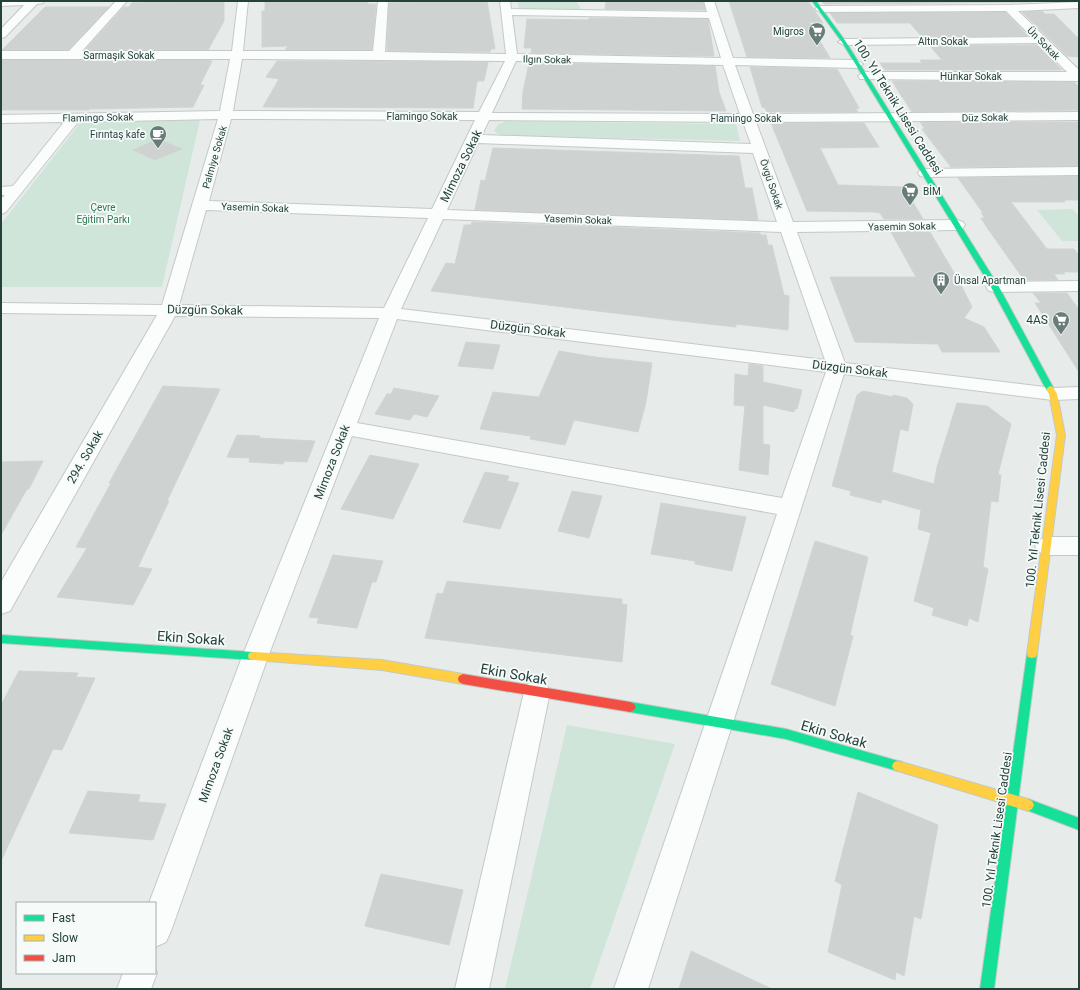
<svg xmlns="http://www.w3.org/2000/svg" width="1080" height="990" font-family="Roboto,sans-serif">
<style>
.green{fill:#d0e5d9}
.building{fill:#ced3d2;stroke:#d0d5d3}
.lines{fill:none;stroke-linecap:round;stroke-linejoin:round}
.street-casing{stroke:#c4c9c7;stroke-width:2}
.fast-casing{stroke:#c2cac8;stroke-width:2}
.slow-casing{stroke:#c2cac8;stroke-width:2}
.jam-casing{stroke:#c2cac8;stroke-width:2}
.street{fill:#fbfcfc;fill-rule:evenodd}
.fast{fill:#16e098;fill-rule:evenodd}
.slow{fill:#ffcf43;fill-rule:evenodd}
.jam{fill:#f24e42;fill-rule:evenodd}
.labels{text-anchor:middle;stroke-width:3.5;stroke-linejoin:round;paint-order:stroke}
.far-poi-label{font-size:10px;fill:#24413c;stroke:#f6faf9;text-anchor:end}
.far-street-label{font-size:10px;fill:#24413c;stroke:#f6faf9}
.far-park-label{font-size:10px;fill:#2d7952;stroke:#f6faf9}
.street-label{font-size:12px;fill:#24413c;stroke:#f6faf9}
.poi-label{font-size:12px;fill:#24413c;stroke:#f6faf9;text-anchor:end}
.near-street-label{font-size:14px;fill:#24413c;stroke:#f6faf9}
</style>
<rect width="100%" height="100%" fill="#e7ecea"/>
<path class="green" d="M 518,1 L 576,1 L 581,9 L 521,10 L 519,9 Z
M 200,120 L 162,287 L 1,287 L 1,224 L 80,123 Z
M 507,121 L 736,124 L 740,141 L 500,135 L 494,131 L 498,124 Z
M 1073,209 L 1079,217 L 1079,241 L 1062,241 L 1037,210 Z
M 567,725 L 675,744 L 590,989 L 505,989 Z"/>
<path class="building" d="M 224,1 L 224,21 L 208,50 L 85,50 L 124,7 L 129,7 L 132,3 Z
M 265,1 L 368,1 L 368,4 L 376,4 L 372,50 L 285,50 L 288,46 L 262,47 L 262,11 L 265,11 Z
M 448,1 L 487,1 L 495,49 L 491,49 L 490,52 L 387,51 L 389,3 Z
M 606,1 L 703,1 L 705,10 L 605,9 Z
M 729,1 L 808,1 L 823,23 L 809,22 L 830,58 L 747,57 Z
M 821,1 L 1031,1 L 1032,2 L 824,4 Z
M 45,7 L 109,7 L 68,50 L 2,50 Z
M 1042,11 L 1045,14 L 1054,14 L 1079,39 L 1079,57 L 1067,56 L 1022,12 Z
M 1005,12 L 1028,36 L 922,37 L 910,23 L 837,23 L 830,13 Z
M 589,18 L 708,19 L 714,56 L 531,53 L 532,48 L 524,48 L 527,19 L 589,20 Z
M 1037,45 L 1062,70 L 885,70 L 880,63 L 922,63 L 920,60 L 942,60 L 930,46 Z
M 1,60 L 201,60 L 212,61 L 200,85 L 204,85 L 193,107 L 86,109 L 89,110 L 1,110 Z
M 277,61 L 488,62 L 484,81 L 477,81 L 473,108 L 263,107 L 279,79 L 266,77 Z
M 529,63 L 715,66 L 719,92 L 726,111 L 522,109 L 523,92 Z
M 750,67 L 837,69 L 859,108 L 856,109 L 858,112 L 767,112 L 765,108 L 762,107 Z
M 892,81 L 1074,82 L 1079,87 L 1079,110 L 912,112 Z
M 920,122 L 1079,122 L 1079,166 L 951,167 L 922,129 L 925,129 Z
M 771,123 L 864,123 L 879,147 L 820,148 L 838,185 L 904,187 L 923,219 L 884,219 L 880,213 L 875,212 L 807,211 Z
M 158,139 L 182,149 L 155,160 L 133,150 Z
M 493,148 L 739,156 L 745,188 L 752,188 L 758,220 L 475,210 L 481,180 L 485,181 Z
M 1079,176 L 1079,200 L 1064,200 L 1065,202 L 1011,202 L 1047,249 L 1074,249 L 1079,255 L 1079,272 L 1063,272 L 1065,274 L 1054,274 L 1058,280 L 1024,280 L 988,229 L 981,218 L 985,218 L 981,213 L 983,213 L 958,178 Z
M 472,222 L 760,233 L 761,235 L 766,235 L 768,245 L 772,245 L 784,295 L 789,296 L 788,330 L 736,324 L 736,327 L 672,320 L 431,291 L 446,263 L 455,264 L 464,225 L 471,225 Z
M 891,232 L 930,232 L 959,281 L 972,307 L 964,318 L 984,327 L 1000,352 L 942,352 L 938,344 L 855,342 L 830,277 L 916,277 Z
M 1033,293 L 1067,293 L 1079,310 L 1079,372 L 1035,303 L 1041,303 Z
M 466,342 L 500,345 L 493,369 L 458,366 Z
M 559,351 L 595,357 L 652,363 L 646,402 L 638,432 L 574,420 L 565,445 L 530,439 L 531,436 L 480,429 L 493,392 L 539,397 Z
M 749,364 L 763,366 L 763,382 L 802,390 L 797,409 L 795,409 L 794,412 L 763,405 L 763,444 L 770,445 L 768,475 L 739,470 L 745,406 L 734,405 L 735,374 L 748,376 Z
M 163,386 L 220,389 L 167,501 L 169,501 L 138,567 L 152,569 L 133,605 L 57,597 L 87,548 L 76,547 L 111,483 L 109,483 Z
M 394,388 L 439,396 L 427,417 L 414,414 L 410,420 L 375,414 L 387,394 L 391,394 Z
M 863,391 L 893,397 L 893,395 L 907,398 L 913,404 L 908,431 L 900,429 L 892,472 L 934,484 L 937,467 L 957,403 L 987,406 L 1011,424 L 998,474 L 1001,475 L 998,502 L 991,501 L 983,567 L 988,569 L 978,622 L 969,618 L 967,626 L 932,615 L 934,608 L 914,601 L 931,533 L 918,529 L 921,510 L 882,499 L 881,503 L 850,495 L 851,491 L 832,486 L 857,395 Z
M 237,435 L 260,436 L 259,438 L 315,441 L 307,462 L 284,461 L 283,464 L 249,462 L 250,458 L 227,457 Z
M 370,455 L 419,464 L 393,519 L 341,509 Z
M 43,461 L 29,489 L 27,489 L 1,535 L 1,462 Z
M 485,472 L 509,476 L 507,481 L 519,483 L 500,529 L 463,522 Z
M 572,491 L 602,496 L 589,538 L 558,531 Z
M 661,503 L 746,517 L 732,571 L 695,564 L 695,561 L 651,554 Z
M 815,541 L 868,557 L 850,635 L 853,636 L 835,706 L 771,684 Z
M 333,555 L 383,561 L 376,582 L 372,582 L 357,628 L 317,623 L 319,618 L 309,617 Z
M 447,581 L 622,599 L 622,604 L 627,605 L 622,662 L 425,638 L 437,593 L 443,594 Z
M 19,671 L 78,673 L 76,677 L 95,678 L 62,750 L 53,749 L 1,861 L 1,705 Z
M 88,791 L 140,795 L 138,802 L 166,804 L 153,840 L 69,833 Z
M 858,792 L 938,825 L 921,919 L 914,916 L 904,976 L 896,972 L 895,980 L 828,952 L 842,885 L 835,881 Z
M 381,874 L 463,890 L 449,945 L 365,926 Z
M 691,951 L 772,989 L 679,989 Z"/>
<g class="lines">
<g class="street-casing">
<path id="street" d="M 1,1 L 44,1 L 43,3 L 37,4 L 5,37 L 1,38 L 1,29 L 24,5 L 1,6 Z
M 116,1 L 127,1 L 82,51 L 232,51 L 238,1 L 248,1 L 243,51 L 373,51 L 378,1 L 388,1 L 385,52 L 506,54 L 500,1 L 510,1 L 511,9 L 707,12 L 704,1 L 714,1 L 733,58 L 857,60 L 863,64 L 857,68 L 735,65 L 753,114 L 1079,112 L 1079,120 L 756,122 L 793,222 L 957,220 L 963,222 L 965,225 L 963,228 L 957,230 L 797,232 L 845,363 L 1053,388 L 1079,387 L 1079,399 L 1053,400 L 844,374 L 648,989 L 614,989 L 777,514 L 352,436 L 268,657 L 171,931 L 166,942 L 155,947 L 155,903 L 149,903 L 242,657 L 379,318 L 175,316 L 10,611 L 1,614 L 1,582 L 157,315 L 1,313 L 1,303 L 162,305 L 218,119 L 78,122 L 6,212 L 1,214 L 1,199 L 5,195 L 1,195 L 1,187 L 13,186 L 64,122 L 1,123 L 1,115 L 220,111 L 230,59 L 1,59 L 1,51 L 69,51 ZM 512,15 L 709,18 L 721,58 L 517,54 ZM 242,59 L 505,61 L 479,112 L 233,111 ZM 516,61 L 723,65 L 740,114 L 492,113 ZM 231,119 L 475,120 L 432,209 L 209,201 ZM 489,120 L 743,122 L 751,144 L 482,135 ZM 478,143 L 753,153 L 777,222 L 447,210 ZM 206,210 L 428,218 L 384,308 L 179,305 ZM 443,219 L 781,232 L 825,360 L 401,309 ZM 397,319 L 826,372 L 782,498 L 357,423 Z
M 1079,2 L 1079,8 L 1018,11 L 1079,70 L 1079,81 L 860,79 L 858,76 L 864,72 L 1067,72 L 1038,43 L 844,45 L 838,42 L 844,39 L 1032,37 L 1006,11 L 820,12 L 815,9 L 820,6 L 1009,5 Z
M 1079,167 L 1079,175 L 925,177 L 920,176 L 918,173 L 920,170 L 925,169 Z
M 1079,281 L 1079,291 L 995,292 L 989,291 L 986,287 L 989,283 L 995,282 Z
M 1047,537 L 1079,537 L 1079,555 L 1047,555 L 1039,552 L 1035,546 L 1039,540 Z
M 537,680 L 546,684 L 550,692 L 489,989 L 455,989 L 524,692 L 528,684 Z
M 155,969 L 157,973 L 151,989 L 117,989 L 123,973 L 155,973 Z"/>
</g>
<g class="fast-casing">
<path id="fast" d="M 812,1 L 816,1 L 846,42 L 999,287 L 1054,389 L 1053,391 L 1047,391 L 1046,389 L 991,287 L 842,42 Z
M 1,635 L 253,652 L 257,653 L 258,656 L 257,659 L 253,660 L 1,643 Z
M 1032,650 L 1036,651 L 1037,654 L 994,989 L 980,989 L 1027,654 L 1028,651 Z
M 630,702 L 786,729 L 898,761 L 902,762 L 904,766 L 902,770 L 898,771 L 786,739 L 630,712 L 626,710 L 624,707 L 626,704 Z
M 1028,799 L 1079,818 L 1079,830 L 1024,809 L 1022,805 L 1024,801 Z"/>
</g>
<g class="slow-casing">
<path id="slow" d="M 1050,386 L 1053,387 L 1057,394 L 1065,435 L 1037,654 L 1036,657 L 1032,658 L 1028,657 L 1027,654 L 1057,435 L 1049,394 L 1046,389 Z
M 253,652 L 382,660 L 463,674 L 467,676 L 468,679 L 467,682 L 463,684 L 382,670 L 253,660 L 249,659 L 248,656 L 249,653 Z
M 898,761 L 1028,799 L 1032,801 L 1034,805 L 1032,809 L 1028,811 L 898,771 L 894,770 L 892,766 L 894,762 Z"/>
</g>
<g class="jam-casing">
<path id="jam" d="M 463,674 L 630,702 L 634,704 L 636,707 L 634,710 L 630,712 L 463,684 L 459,682 L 458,679 L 459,676 Z"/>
</g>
<use href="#street" class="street"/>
<use href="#fast" class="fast"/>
<use href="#slow" class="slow"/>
<use href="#jam" class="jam"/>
</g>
<defs>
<g id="supermarket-pin" transform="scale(0.9)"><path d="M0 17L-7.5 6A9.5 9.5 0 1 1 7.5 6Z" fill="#687d79" stroke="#f6faf9"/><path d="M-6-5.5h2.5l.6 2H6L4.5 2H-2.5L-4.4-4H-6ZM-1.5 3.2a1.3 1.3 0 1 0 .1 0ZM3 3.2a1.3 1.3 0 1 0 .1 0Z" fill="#fff"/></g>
<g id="cafe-pin" transform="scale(0.9)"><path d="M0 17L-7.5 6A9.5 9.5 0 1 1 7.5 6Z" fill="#687d79" stroke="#f6faf9"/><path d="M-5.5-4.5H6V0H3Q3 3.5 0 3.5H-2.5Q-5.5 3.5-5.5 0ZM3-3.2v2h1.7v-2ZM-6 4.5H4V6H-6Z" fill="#fff"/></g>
<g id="building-pin" transform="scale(0.9)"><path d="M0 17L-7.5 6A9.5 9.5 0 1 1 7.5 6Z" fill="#687d79" stroke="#f6faf9"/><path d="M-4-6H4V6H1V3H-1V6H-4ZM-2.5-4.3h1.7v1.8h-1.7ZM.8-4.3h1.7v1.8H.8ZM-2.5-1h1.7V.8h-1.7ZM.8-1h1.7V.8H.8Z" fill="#fff"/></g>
</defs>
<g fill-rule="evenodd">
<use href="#supermarket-pin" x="817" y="31"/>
<use href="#cafe-pin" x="158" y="134"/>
<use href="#supermarket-pin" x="910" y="191"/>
<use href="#building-pin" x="941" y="280"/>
<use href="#supermarket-pin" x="1061" y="320"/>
</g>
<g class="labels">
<g class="far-poi-label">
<text x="804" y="35">Migros</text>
<text x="145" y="138">Fırıntaş kafe</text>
<text x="923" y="195" text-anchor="start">BİM</text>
<text x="954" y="284" text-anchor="start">Ünsal Apartman</text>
</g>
<g class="far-street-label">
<text x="943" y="45">Altın Sokak</text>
<text transform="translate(1044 43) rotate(45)" y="4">Ün Sokak</text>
<text x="119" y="59">Sarmaşık Sokak</text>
<text transform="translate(547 59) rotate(1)" y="4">Ilgın Sokak</text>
<text x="971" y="80">Hünkar Sokak</text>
<text x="422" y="120">Flamingo Sokak</text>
<text transform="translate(98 117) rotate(-1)" y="4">Flamingo Sokak</text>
<text transform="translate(985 117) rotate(-1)" y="4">Düz Sokak</text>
<text x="746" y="122">Flamingo Sokak</text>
<text transform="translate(214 157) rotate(-74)" y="4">Palmiye Sokak</text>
<text transform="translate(772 184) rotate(71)" y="4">Övgü Sokak</text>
<text transform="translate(255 207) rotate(2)" y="4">Yasemin Sokak</text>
<text transform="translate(578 219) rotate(2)" y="4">Yasemin Sokak</text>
<text transform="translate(902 226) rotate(-1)" y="4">Yasemin Sokak</text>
</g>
<g class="far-park-label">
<text x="103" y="211">Çevre<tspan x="103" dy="12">Eğitim Parkı</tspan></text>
</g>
<g class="street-label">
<text transform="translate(898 107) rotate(58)" y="4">100. Yıl Teknik Lisesi Caddesi</text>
<text transform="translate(461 166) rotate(-64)" y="4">Mimoza Sokak</text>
<text transform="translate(205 310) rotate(1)" y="4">Düzgün Sokak</text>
<text transform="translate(528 329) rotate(7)" y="4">Düzgün Sokak</text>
<text transform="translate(850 369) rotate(7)" y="4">Düzgün Sokak</text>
<text transform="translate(85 457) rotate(-60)" y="4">294. Sokak</text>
<text transform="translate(332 462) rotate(-69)" y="4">Mimoza Sokak</text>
<text transform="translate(1038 510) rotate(-84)" y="4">100. Yıl Teknik Lisesi Caddesi</text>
<text transform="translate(216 765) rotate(-70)" y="4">Mimoza Sokak</text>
<text transform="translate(997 830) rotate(-82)" y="4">100. Yıl Teknik Lisesi Caddesi</text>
</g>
<g class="poi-label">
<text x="1048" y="324">4AS</text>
</g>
<g class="near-street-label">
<text transform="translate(191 638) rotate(4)" y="5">Ekin Sokak</text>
<text transform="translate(514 674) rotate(10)" y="5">Ekin Sokak</text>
<text transform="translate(834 734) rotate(16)" y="5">Ekin Sokak</text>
</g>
</g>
<rect width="1080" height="990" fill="none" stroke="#24413c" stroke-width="4"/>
<rect x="16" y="902" width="140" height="72" fill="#f6faf9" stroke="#a2b0ad"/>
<rect x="24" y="915" width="20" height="6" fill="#16e098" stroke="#a2b0ad"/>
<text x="52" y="922" font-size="12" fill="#24413c">Fast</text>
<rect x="24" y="935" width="20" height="6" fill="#ffcf43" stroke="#a2b0ad"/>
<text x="52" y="942" font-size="12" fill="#24413c">Slow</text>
<rect x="24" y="955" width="20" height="6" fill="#f24e42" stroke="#a2b0ad"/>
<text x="52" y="962" font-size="12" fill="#24413c">Jam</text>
</svg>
